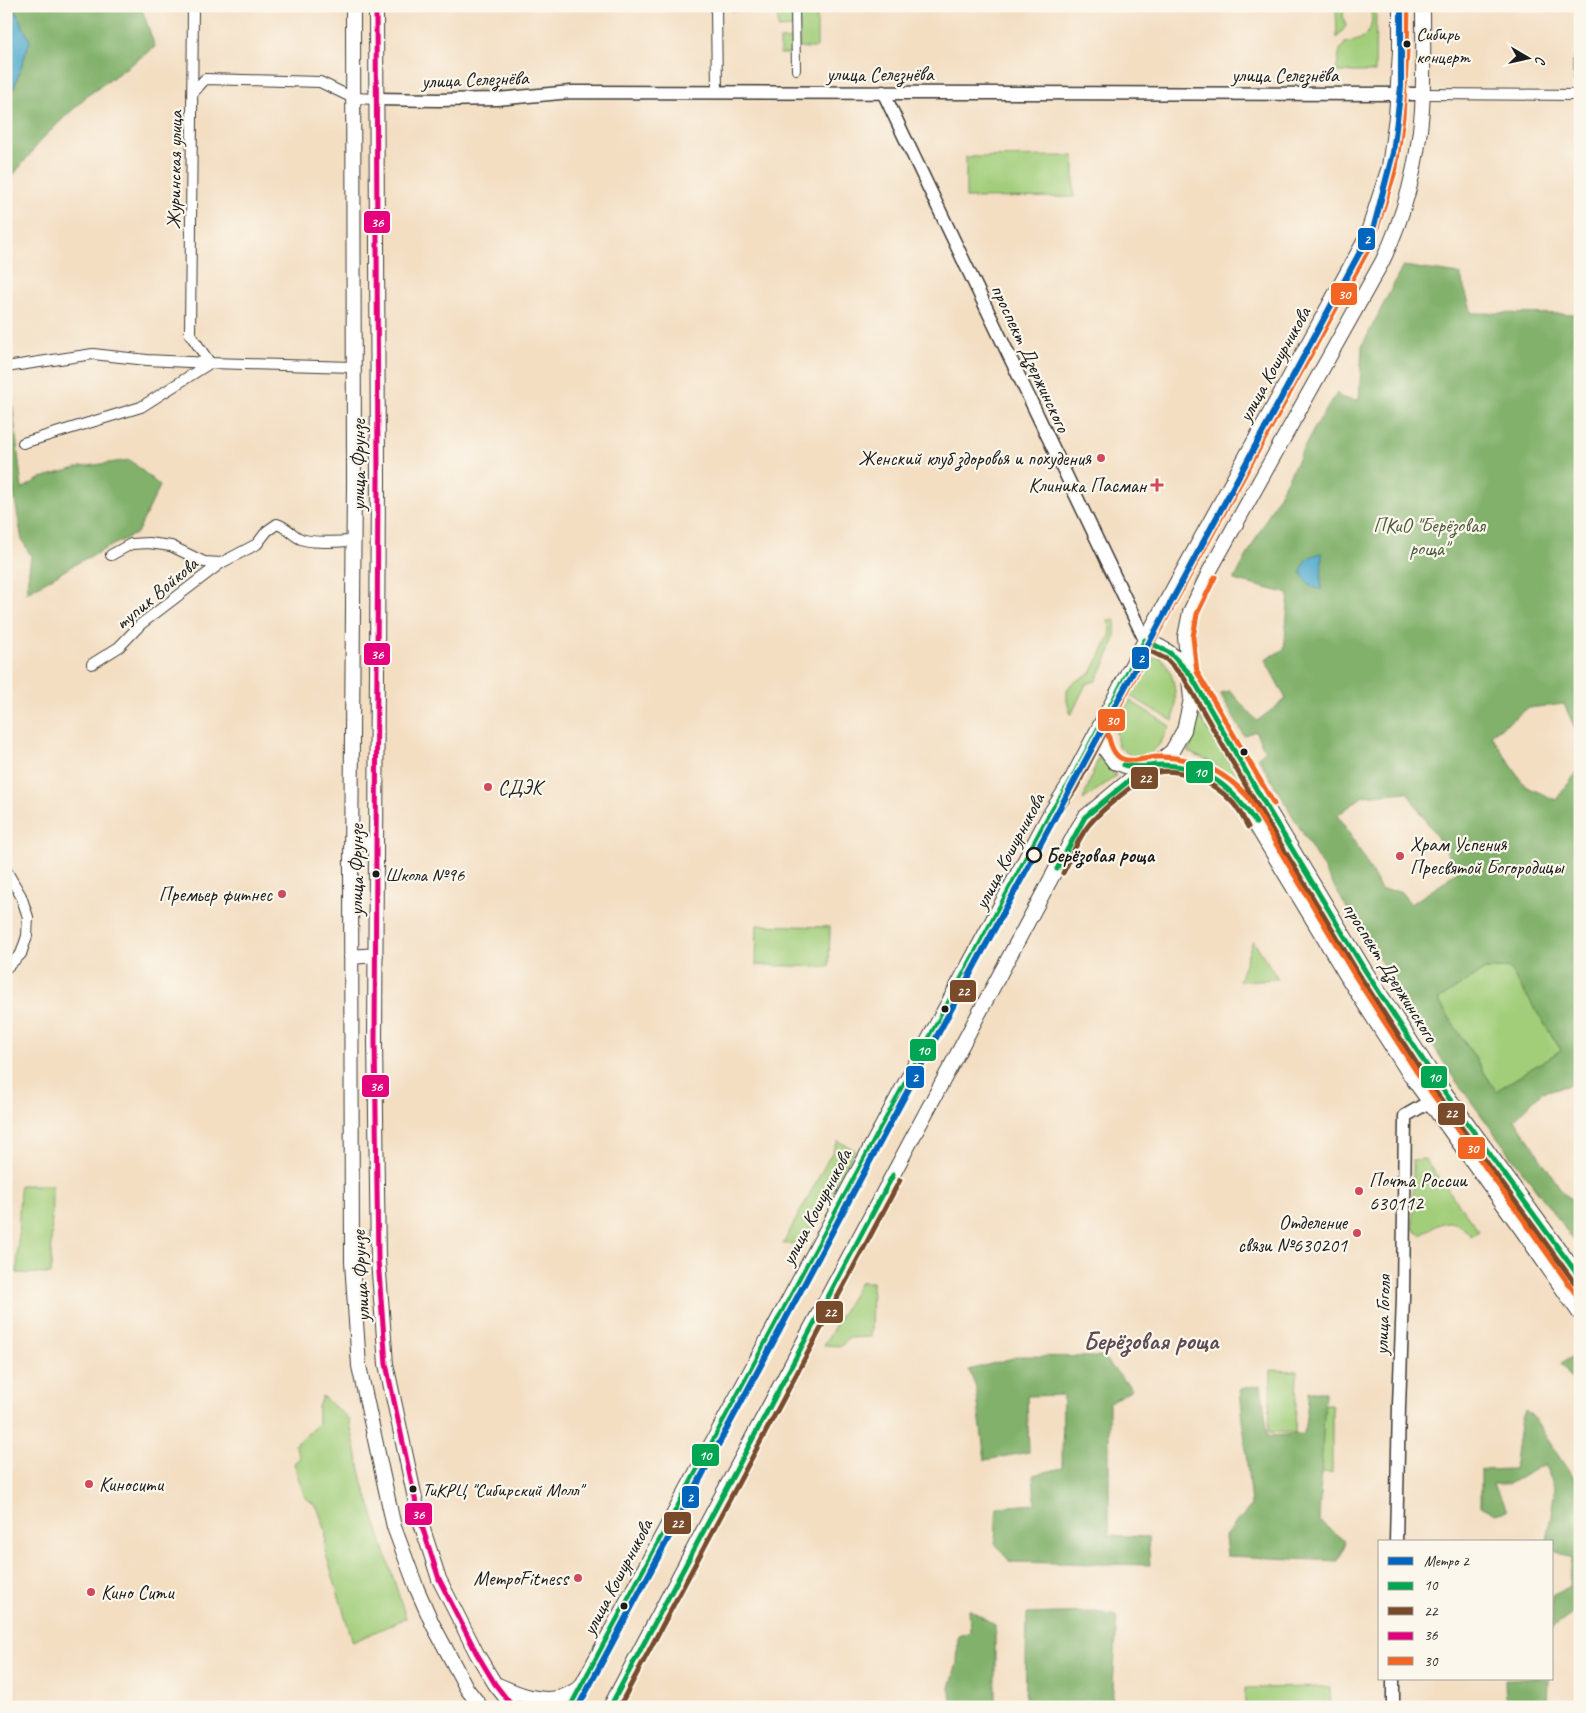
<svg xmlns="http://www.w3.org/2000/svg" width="1586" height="1713" font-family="Caveat,sans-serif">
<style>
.green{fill:#a2ce7a;stroke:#5f754b}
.forest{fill:#81b16a;stroke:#4e6643;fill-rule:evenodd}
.water{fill:#50abce;stroke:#366475}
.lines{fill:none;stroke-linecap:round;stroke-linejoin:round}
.pedestrian-casing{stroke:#3c3935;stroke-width:10}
.minor-casing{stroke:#3c3935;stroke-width:12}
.tertiary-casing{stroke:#3c3935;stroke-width:15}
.secondary-casing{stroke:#3c3935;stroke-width:16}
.pedestrian{stroke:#fff;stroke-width:8}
.minor{stroke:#fff;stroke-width:10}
.tertiary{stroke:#fff;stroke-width:12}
.secondary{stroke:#fff;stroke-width:14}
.bus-1-casing{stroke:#fbf7ec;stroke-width:9}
.bus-2-casing{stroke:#fbf7ec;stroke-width:9}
.bus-3-casing{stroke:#fbf7ec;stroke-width:9}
.bus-4-casing{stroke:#fbf7ec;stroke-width:9}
.bus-1{stroke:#00a651;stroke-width:5}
.bus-2{stroke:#7a4b2a;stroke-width:5}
.bus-3{stroke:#e5007d;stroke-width:5}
.bus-4{stroke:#f26522;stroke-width:5}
.metro-1-casing{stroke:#fbf7ec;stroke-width:10}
.metro-1{stroke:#0065bd;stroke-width:6}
.bus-dot{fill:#1c1c1c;stroke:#fbf7ec;stroke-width:2}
.poi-dot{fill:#d1495b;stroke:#fbf7ec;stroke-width:2}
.stop-dot{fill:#fbf7ec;stroke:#1c1c1c;stroke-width:2.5}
.labels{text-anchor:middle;stroke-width:4.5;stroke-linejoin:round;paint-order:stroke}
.bus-label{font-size:19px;fill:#1c1c1c;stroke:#fbf7ec;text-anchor:start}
.street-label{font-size:20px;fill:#1c1c1c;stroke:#fbf7ec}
.poi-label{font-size:20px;fill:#1c1c1c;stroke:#fbf7ec;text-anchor:end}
.park-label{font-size:20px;fill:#4b5a3d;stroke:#fbf7ec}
.stop-label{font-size:20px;font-weight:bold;fill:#1c1c1c;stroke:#fbf7ec;text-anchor:start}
.district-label{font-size:25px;font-weight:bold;fill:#5f4b53;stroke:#fbf7ec}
.line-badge{stroke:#fbf7ec;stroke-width:2}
.badge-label{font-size:14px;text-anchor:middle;font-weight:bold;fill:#fff}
</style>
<rect width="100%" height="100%" fill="#fbf7ec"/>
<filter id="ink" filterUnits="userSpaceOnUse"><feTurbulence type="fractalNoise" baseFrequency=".02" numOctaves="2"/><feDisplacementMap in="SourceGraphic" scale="10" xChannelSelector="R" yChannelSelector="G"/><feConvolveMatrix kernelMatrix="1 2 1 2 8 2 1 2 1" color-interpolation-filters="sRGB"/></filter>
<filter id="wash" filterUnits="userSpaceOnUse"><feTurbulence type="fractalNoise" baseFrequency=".0096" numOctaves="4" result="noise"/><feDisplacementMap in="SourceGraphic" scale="20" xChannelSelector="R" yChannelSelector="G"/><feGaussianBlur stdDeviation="1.12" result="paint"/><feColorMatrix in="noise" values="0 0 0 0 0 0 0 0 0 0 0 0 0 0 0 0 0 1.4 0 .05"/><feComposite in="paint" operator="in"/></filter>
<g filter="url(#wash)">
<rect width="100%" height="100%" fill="#f3dec2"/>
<path class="green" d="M 732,6 L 793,6 L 793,27 L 778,28 L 778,12 L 766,13 L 765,11 L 732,11 Z
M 799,6 L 817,6 L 817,48 L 799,48 Z
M 1336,6 L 1344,6 L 1343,17 L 1346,26 L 1337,38 Z
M 1369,6 L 1376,6 L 1375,72 L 1336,72 L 1340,50 L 1346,42 C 1367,42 1377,26 1369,6 Z
M 793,39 L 793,54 L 780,54 L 780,40 Z
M 1074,156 L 1074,197 L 966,198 L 966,157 Z
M 1114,619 C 1120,641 1105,661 1096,681 L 1086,684 L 1071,715 L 1067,701 L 1067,690 L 1071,684 L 1091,673 L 1110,636 L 1111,630 L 1108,621 Z
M 1160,657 C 1177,674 1177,700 1173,721 L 1130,696 L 1147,663 L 1154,658 Z
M 1129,700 L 1170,726 L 1159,745 L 1146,758 L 1131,756 L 1118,746 L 1116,731 Z
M 1199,715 L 1243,785 L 1211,762 L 1188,752 Z
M 1099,756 L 1116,776 L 1083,800 Z
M 757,925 L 830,927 L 829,967 L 756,965 Z
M 1253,940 L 1278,979 L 1239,981 Z
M 1509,968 L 1561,1050 L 1496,1091 L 1438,1000 L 1485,969 Z
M 838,1141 L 855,1150 L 803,1243 L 783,1244 Z
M 1425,1159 L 1479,1231 L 1471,1236 C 1452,1214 1443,1221 1421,1235 L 1413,1229 L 1413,1160 Z
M 20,1185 L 52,1185 L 51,1274 L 17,1273 Z
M 860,1282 L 872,1282 L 871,1337 L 847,1338 L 842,1346 L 824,1345 Z
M 1271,1370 L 1297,1371 L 1295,1433 L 1269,1432 Z
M 322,1396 L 349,1419 L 363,1483 L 406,1618 L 353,1642 L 325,1551 L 326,1531 L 317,1507 L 304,1496 L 294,1463 L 300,1458 L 295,1445 L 318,1424 L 318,1407 Z
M 1312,1404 L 1332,1404 L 1332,1473 L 1312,1473 Z
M 1330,1687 L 1331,1707 L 1245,1707 L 1245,1688 Z"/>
<path class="forest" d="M 13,6 L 141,6 L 155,47 L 87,96 L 43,138 L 6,184 L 6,102 L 12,93 L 30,41 Z
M 1403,266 L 1460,274 L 1472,313 L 1580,314 L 1580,325 L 1572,327 L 1580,341 L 1580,739 L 1564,704 L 1528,708 L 1491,735 L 1525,786 L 1556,800 L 1580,768 L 1580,1085 L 1578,1083 L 1542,1092 L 1515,1119 L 1564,1194 L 1580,1204 L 1580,1249 L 1453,1077 L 1345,905 L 1258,757 L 1265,751 L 1255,731 L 1244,736 L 1220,693 L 1230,691 L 1257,721 L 1286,699 L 1265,660 L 1284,649 L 1289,594 L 1234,580 L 1315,427 L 1337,393 L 1342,398 L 1359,400 L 1362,346 ZM 1407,792 L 1458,869 L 1443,883 L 1411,904 L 1400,891 L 1381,890 L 1360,851 L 1338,815 L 1363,796 ZM 1509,968 L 1561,1050 L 1496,1091 L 1438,1000 L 1485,969 Z
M 6,393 L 12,400 L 22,489 L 41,478 L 80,467 L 130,460 L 160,486 L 137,533 L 79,562 L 26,593 L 31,556 L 22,540 L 11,478 L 6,473 Z
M 1579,1351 L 1580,1352 L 1580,1391 L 1561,1364 Z
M 1020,1356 L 1103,1357 L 1132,1389 L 1109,1403 L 1109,1535 L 1148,1537 L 1150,1565 L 1010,1562 L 995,1543 L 997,1507 L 1035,1504 L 1033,1475 L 1062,1468 L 1063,1395 L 1027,1396 L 1029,1452 L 985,1460 L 976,1388 L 969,1370 Z
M 1261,1385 L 1268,1436 L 1304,1434 L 1309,1392 L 1325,1392 L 1319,1521 L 1346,1542 L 1338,1561 L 1227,1556 L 1225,1536 L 1251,1506 L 1240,1389 Z
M 1526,1410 L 1533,1417 L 1580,1489 L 1580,1608 L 1552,1629 L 1552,1596 L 1569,1586 L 1571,1559 L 1552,1549 L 1552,1542 L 1547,1542 L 1555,1488 L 1544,1464 L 1509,1484 L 1492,1484 L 1502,1498 L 1507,1511 L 1496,1514 L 1481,1506 L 1481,1470 L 1514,1469 L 1521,1418 Z
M 969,1609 L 995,1625 L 995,1707 L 951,1707 L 950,1688 L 957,1663 L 958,1636 L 970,1632 Z
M 1096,1612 L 1117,1616 L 1112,1707 L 1025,1707 L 1027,1614 Z
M 1505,1679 L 1549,1679 L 1548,1707 L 1506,1707 Z"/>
<path class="water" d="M 6,6 L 13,6 L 30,41 L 12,93 L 6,102 Z
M 1322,553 L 1321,590 C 1310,587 1306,582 1301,572 C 1306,560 1308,556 1322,553 Z"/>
</g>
<g filter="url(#ink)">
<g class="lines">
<g class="pedestrian-casing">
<path id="pedestrian" d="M 795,6 L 796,70"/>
</g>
<g class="minor-casing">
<path id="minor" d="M 193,6 L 190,334 L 210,363 L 353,367
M 716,6 L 717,93
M 192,94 L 205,79 L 320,82 L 353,98 L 377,99
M 1422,94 L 1580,95
M 1579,95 L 1580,6
M 6,367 L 93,354 L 147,360 L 210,363
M 23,443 L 141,407 L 210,363
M 221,563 L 257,544 L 267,531 L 277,524 C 287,527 292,535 301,539 C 314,544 339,541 353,541
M 92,664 L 119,647 L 141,624 L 221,563 L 204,562 L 171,546 L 149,543 L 131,544 L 111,555
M 6,870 L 21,896 L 28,917 L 27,936 L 21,954 L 6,968"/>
</g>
<g class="tertiary-casing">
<path id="tertiary" d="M 883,92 L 1145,640
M 377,99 L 438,100 L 497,99 L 571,92 L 1422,94
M 1396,1542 L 1399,1406 L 1403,1298 L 1405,1116 L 1429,1102
M 1393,1707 L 1393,1679"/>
</g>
<g class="secondary-casing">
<path id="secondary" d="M 353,6 L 354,481 L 351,864 L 352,1262 L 359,1366 L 394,1527 L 417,1589 L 432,1623 L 467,1689 L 481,1707
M 376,6 L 378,478 L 375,1042 L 378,1260 L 386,1364 L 419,1517 L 439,1579 L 477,1654 L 495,1684 L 513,1707
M 1145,640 C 1167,649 1175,655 1190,674 L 1259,794 L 1366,972 L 1438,1083 L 1580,1278
M 1099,728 L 1106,751 L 1114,762 L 1128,767 L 1141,768 L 1155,765 L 1172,751 L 1184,730 L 1191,699 L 1185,637 L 1190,612 L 1209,572 L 1382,262 C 1405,215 1418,162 1422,110 C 1424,76 1423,41 1423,6
M 351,844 L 376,844
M 351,957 L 376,955
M 498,1685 C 518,1694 539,1703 562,1697 C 568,1695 574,1691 579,1688
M 570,1707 L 1048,817 L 1069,784 L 1145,640 L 1366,238 L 1389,167 L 1396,117 L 1400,51 L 1400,6
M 610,1707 L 758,1427 L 1078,828 L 1085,817 L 1132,778 L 1155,765 L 1183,767 L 1202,772 L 1233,792 L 1242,802 L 1349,980 L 1410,1075 L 1524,1233 L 1580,1314"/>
</g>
<use href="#pedestrian" class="pedestrian"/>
<use href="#minor" class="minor"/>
<use href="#tertiary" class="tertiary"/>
<use href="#secondary" class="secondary"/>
<g class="bus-1-casing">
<path id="bus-1" d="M 1124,765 C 1137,769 1149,765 1162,765 C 1207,766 1232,787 1256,823
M 1057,869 L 1085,817 L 1132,778 L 1155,765
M 570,1707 L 1048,817 L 1069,784 L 1145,640 L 1170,653 L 1190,674 L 1259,794 L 1366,972 L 1438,1083 L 1580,1278
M 610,1707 L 893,1175"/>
</g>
<g class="bus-2-casing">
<path id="bus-2" d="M 1063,873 C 1071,858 1077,840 1088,826 C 1099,812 1141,776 1158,772 C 1183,768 1215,783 1231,801 C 1239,808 1243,818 1248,827
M 579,1707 L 1054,821 L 1076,788 L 1148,650 L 1166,659 L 1184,678 L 1253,798 L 1360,976 L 1432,1087 L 1574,1282
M 619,1707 L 900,1180"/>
</g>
<g class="bus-3-casing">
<path id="bus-3" d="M 376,6 L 378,478 L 375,1042 L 378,1260 L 386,1364 L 419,1517 L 439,1579 L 477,1654 L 495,1684 L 513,1707"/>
</g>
<g class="bus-4-casing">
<path id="bus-4" d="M 1408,6 L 1407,51 L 1403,117 L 1396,168 L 1373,241 L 1152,644 L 1107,729 C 1109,738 1111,751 1119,757 C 1129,764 1145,758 1156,757 C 1193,756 1224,771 1248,797 L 1355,976 L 1416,1071 L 1530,1229 L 1580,1300
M 1215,577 L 1197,614 L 1193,637 L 1197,672 L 1274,804"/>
</g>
<use href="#bus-1" class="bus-1"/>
<use href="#bus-2" class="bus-2"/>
<use href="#bus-3" class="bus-3"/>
<use href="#bus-4" class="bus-4"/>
<g class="metro-1-casing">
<path id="metro-1" d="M 578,1707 L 968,978 L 1374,226 L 1393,153 L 1401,87 L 1401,6"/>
</g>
<use href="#metro-1" class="metro-1"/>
</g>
</g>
<g class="bus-dot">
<circle cx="1407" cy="44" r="4.5"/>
<circle cx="1244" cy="752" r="4.5"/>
<circle cx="376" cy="874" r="4.5"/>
<circle cx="945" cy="1009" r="4.5"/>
<circle cx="413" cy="1489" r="4.5"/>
<circle cx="624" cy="1606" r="4.5"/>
</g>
<g class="poi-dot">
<circle cx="1101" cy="458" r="5"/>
<path d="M1154.5 477.5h5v5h5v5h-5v5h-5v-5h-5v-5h5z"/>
<circle cx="488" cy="787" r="5"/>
<circle cx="1400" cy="856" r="5"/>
<circle cx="282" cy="894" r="5"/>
<circle cx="1359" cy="1191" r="5"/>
<circle cx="1357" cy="1233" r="5"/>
<circle cx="89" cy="1484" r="5"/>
<circle cx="578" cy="1578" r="5"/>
<circle cx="91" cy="1592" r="5"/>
</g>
<circle class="stop-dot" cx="1034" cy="855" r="7"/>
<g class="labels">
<g class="bus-label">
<text x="1416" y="40">Сибирь<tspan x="1416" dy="23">концерт</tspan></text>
<text x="385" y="881">Школа №96</text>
<text x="422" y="1496">ТиКРЦ "Сибирский Молл"</text>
</g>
<g class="street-label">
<text x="880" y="81">улица Селезнёва</text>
<text x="1285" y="82">улица Селезнёва</text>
<text transform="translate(475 79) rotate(-2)" y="7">улица Селезнёва</text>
<text transform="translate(174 170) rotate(-89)" y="7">Журинская улица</text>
<text transform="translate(1031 358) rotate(65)" y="7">проспект Дзержинского</text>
<text transform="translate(1274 364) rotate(-61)" y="7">улица Кошурникова</text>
<text transform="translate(358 465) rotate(-90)" y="7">улица Фрунзе</text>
<text transform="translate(156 593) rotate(-40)" y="7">тупик Войкова</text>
<text transform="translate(1009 851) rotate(-62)" y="7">улица Кошурникова</text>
<text transform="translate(356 870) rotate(-90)" y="7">улица Фрунзе</text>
<text transform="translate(1391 972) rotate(58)" y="7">проспект Дзержинского</text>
<text transform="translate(816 1207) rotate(-62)" y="7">улица Кошурникова</text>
<text transform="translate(360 1276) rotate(-93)" y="7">улица Фрунзе</text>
<text transform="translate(1382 1315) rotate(-88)" y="7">улица Гоголя</text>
<text transform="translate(617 1577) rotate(-62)" y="7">улица Кошурникова</text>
</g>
<g class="poi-label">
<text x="1091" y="465">Женский клуб здоровья и похудения</text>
<text x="1146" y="492">Клиника Пасман</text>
<text x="498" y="794" text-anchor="start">СДЭК</text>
<text x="1410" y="851" text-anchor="start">Храм Успения<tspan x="1410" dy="23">Пресвятой Богородицы</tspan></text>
<text x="272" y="901">Премьер фитнес</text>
<text x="1369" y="1187" text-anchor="start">Почта России<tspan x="1369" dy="23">630112</tspan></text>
<text x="1347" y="1229">Отделение<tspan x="1347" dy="23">связи №630201</tspan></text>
<text x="99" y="1491" text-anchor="start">Киносити</text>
<text x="568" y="1585">МетроFitness</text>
<text x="101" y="1599" text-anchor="start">Кино Сити</text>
</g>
<g class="park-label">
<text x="1429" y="532">ПКиО "Берёзовая<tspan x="1429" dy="23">роща"</tspan></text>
</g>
<g class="stop-label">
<text x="1046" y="862">Берёзовая роща</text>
</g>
<g class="district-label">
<text x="1151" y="1349">Берёзовая роща</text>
</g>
</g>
<g class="line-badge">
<rect x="363" y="210" width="28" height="24" rx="5" fill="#e5007d"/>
<rect x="1357" y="227" width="19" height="24" rx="5" fill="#0065bd"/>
<rect x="1330" y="282" width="28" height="24" rx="5" fill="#f26522"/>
<rect x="363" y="642" width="28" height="24" rx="5" fill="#e5007d"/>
<rect x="1131" y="646" width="19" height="24" rx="5" fill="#0065bd"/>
<rect x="1097" y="708" width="29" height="24" rx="5" fill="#f26522"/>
<rect x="1185" y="760" width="29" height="24" rx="5" fill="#00a651"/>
<rect x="1130" y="766" width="29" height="24" rx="5" fill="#7a4b2a"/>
<rect x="949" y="979" width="28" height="24" rx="5" fill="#7a4b2a"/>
<rect x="909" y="1038" width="28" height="24" rx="5" fill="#00a651"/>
<rect x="1420" y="1065" width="28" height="24" rx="5" fill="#00a651"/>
<rect x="905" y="1065" width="20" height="24" rx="5" fill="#0065bd"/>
<rect x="361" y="1074" width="29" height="24" rx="5" fill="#e5007d"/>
<rect x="1437" y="1102" width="29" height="24" rx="5" fill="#7a4b2a"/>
<rect x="1457" y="1136" width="29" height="24" rx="5" fill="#f26522"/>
<rect x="815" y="1300" width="29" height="24" rx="5" fill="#7a4b2a"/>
<rect x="691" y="1443" width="29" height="24" rx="5" fill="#00a651"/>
<rect x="681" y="1485" width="19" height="24" rx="5" fill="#0065bd"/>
<rect x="404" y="1502" width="29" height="24" rx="5" fill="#e5007d"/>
<rect x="663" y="1511" width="29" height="24" rx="5" fill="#7a4b2a"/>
</g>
<g class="badge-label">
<text x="377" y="227">36</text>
<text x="1367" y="244">2</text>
<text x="1344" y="299">30</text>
<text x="377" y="659">36</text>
<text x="1141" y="663">2</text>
<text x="1112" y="725">30</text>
<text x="1200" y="777">10</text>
<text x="1145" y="783">22</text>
<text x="963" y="996">22</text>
<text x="923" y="1055">10</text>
<text x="1434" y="1082">10</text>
<text x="915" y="1082">2</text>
<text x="376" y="1091">36</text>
<text x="1451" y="1118">22</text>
<text x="1472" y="1153">30</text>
<text x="830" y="1317">22</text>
<text x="705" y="1460">10</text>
<text x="690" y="1502">2</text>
<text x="418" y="1519">36</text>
<text x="677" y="1528">22</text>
</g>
<rect width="1586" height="1713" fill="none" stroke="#fbf7ec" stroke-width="25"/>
<rect x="1378" y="1540" width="175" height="140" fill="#fbf7ec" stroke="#a29f99"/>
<rect x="1388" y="1557" width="25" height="8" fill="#0065bd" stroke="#a29f99"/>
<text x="1424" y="1566" font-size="15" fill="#1c1c1c">Метро 2</text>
<rect x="1388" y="1582" width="25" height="8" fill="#00a651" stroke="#a29f99"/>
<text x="1424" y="1590" font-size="15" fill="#1c1c1c">10</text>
<rect x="1388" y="1607" width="25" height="8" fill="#7a4b2a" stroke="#a29f99"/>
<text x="1424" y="1616" font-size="15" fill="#1c1c1c">22</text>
<rect x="1388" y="1632" width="25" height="8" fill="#e5007d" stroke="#a29f99"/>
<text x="1424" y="1640" font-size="15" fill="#1c1c1c">36</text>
<rect x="1388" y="1657" width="25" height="8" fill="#f26522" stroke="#a29f99"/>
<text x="1424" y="1666" font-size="15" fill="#1c1c1c">30</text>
<g transform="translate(1528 58) rotate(99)" stroke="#fbf7ec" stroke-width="4" paint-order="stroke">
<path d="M0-4L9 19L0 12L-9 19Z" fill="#1c1c1c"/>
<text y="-8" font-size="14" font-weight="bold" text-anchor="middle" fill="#1c1c1c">С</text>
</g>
</svg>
